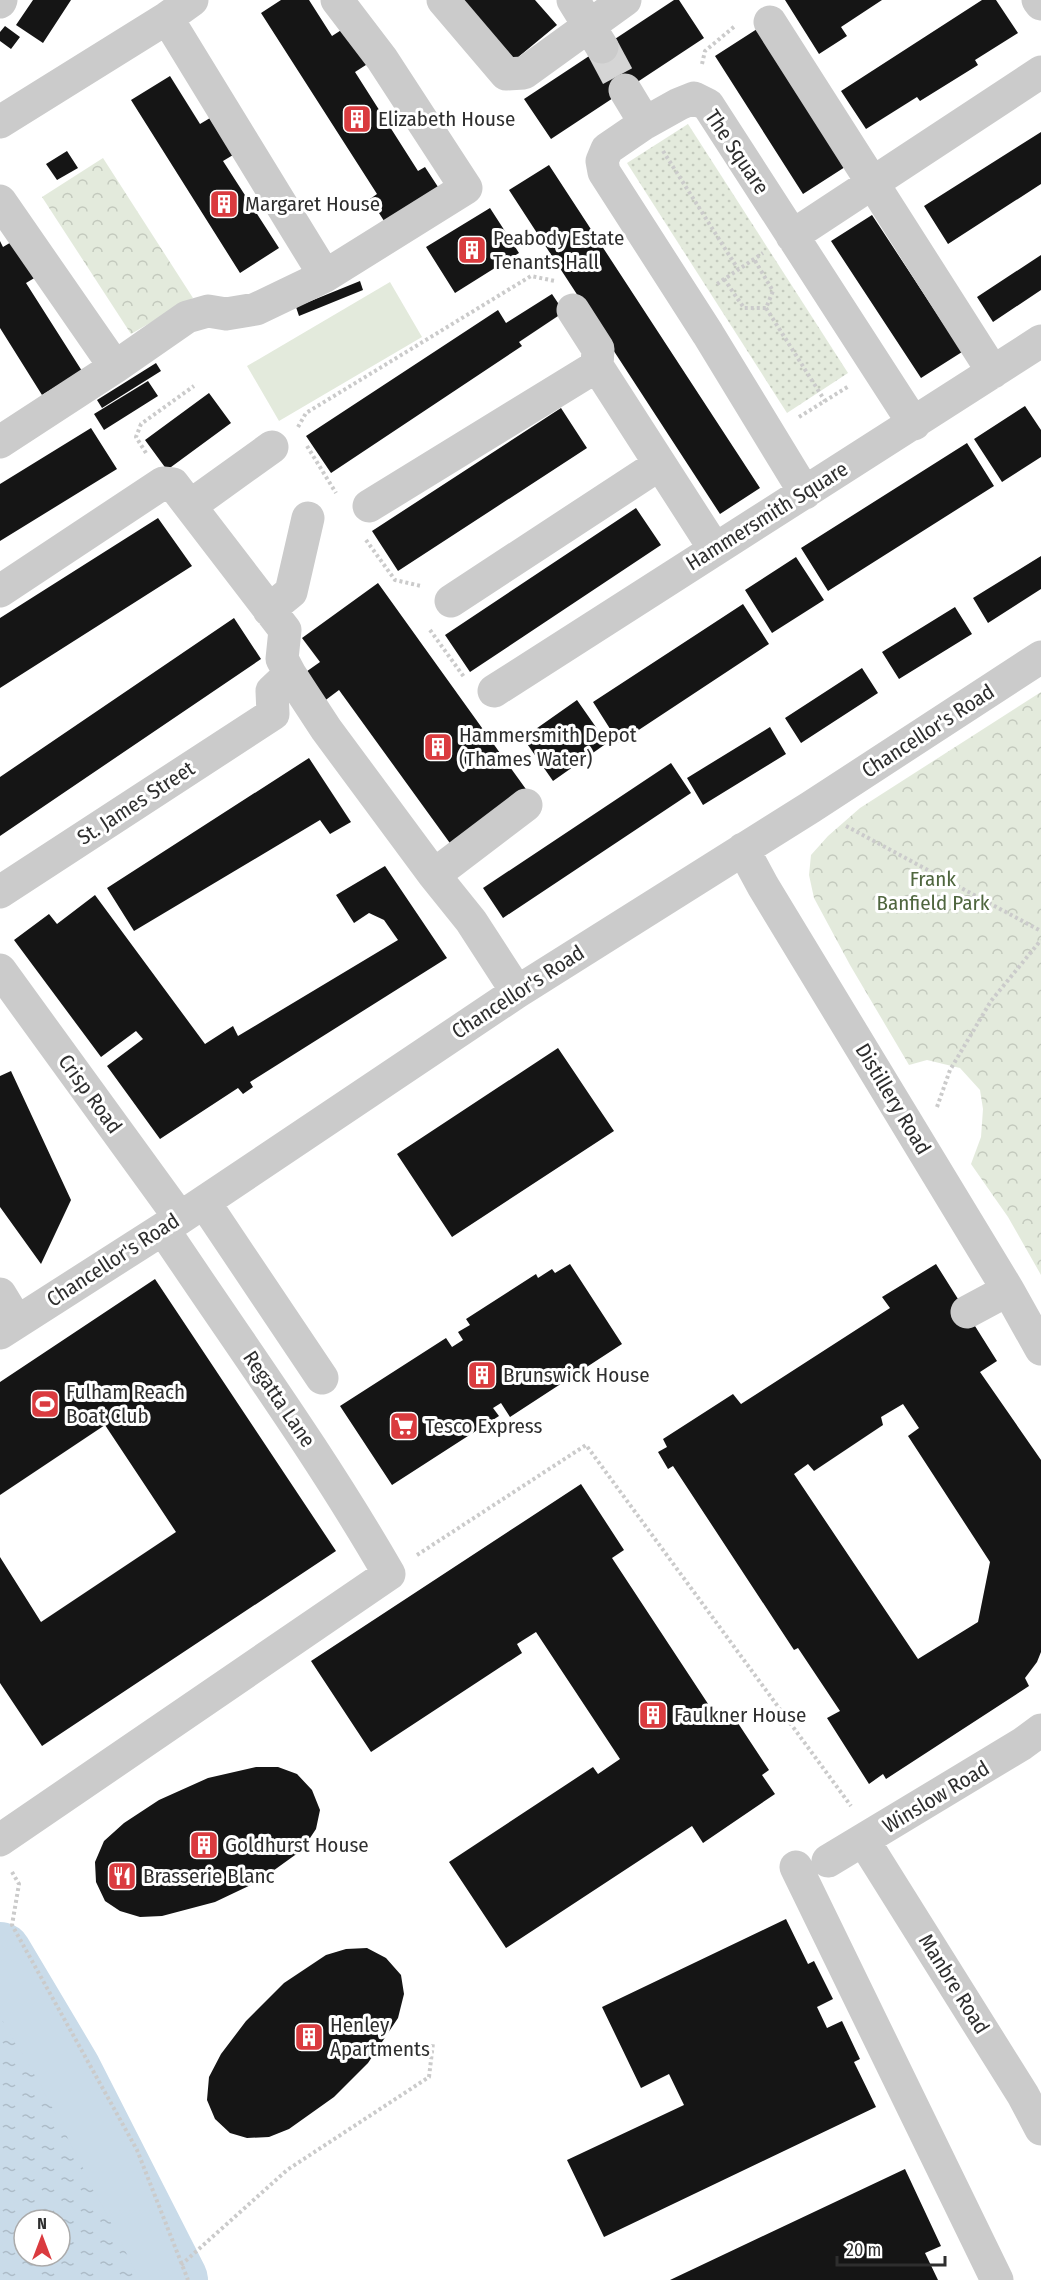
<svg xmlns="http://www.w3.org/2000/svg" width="1041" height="2280" font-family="'Fira Sans Condensed',sans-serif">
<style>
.grass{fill:url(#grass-dots)}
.forest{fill:url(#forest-crowns)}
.pitch{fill:#e3eadc}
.water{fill:url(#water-ripples);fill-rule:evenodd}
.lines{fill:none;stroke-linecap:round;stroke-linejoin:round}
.river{stroke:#c9dbe9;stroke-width:64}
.building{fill:#151515;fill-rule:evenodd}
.minor-tunnel{stroke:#d5d5d5;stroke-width:33;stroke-dasharray:33 16;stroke-linecap:butt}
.path{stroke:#cbcbcb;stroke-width:4;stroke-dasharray:3 3;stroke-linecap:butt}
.minor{stroke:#cbcbcb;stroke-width:33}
.labels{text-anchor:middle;stroke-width:6;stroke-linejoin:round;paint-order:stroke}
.poi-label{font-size:21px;fill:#2e2e2e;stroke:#fff;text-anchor:start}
.street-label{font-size:21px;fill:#2e2e2e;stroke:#fff}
.park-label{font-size:21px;fill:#4f663e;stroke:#fff}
</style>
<defs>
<pattern id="grass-dots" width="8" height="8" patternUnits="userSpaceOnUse" patternTransform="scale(1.5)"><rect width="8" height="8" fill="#e3eadc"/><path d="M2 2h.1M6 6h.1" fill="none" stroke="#c3c9bd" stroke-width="1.8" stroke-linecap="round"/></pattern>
<pattern id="forest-crowns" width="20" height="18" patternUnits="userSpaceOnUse" patternTransform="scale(1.5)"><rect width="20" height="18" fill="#e3eadc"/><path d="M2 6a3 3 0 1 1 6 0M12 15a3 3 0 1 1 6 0" fill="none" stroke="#c3c9bd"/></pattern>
<pattern id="water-ripples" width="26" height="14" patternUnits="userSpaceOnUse" patternTransform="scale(1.5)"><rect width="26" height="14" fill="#c9dbe9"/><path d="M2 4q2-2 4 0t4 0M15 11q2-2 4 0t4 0" fill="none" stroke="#adbcc8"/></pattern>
</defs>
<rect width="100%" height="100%" fill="#fff"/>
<path class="grass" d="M 688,124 L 848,373 L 787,413 L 627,163 Z"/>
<path class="forest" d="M 103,158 L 193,298 L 131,334 L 42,197 Z
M 1041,692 L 1041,1275 L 1008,1217 L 971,1164 L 981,1137 L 983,1109 L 980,1090 L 960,1068 L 927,1060 L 909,1065 L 850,965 L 814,898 L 809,875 L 811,855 L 828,836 L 860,808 Z"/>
<path class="pitch" d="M 390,282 L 422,337 L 279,421 L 247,366 Z"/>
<path class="water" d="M 0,1954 L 69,2070 L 176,2280 L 0,2280 ZM 24,2220 L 60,2220 L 60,2256 L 24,2256 Z"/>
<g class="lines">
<path class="river" d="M 0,1954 L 69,2070 L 176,2280"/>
</g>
<path class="building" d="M 33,0 L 71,0 L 43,43 L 16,25 Z
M 281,0 L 309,0 L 332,36 L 346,27 L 369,63 L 355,72 L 418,171 L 425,167 L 440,190 L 386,224 L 370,199 L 377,194 L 261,13 Z
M 457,0 L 535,0 L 557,25 L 511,63 Z
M 674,0 L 679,0 L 704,38 L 551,139 L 524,99 Z
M 785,0 L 882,0 L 841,27 L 847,36 L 819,54 Z
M 982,0 L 996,0 L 1018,33 L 975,60 L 978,65 L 920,101 L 917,97 L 866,129 L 841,91 Z
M 5,26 L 20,37 L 11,49 L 0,41 L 0,32 Z
M 757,29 L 845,167 L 803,194 L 715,56 Z
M 170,76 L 200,124 L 215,115 L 238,152 L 223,161 L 279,248 L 240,273 L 131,100 Z
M 1041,132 L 1041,184 L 948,244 L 924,206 Z
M 67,151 L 78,168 L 57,180 L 46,164 Z
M 549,165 L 760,488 L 720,514 L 509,190 Z
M 490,208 L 519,253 L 455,293 L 426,247 Z
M 872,215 L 962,352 L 921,378 L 831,241 Z
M 18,238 L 41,274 L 26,283 L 82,371 L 42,395 L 0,328 L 0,241 L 3,247 Z
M 1041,255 L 1041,290 L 993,322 L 977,297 Z
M 360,281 L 363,290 L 299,316 L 296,307 Z
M 552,294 L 564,312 L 519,342 L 522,346 L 331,473 L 306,436 L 498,310 L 506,323 Z
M 156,363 L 161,371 L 102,408 L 97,400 Z
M 148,381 L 158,396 L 104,430 L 94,414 Z
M 209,393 L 231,423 L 167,470 L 145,440 Z
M 1025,406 L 1041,430 L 1041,457 L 1002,482 L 974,439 Z
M 561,408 L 587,448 L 398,571 L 372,531 Z
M 91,428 L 117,469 L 0,541 L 0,484 Z
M 967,443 L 994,486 L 828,591 L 801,548 Z
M 636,508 L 661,545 L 470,672 L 445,635 Z
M 158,518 L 192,566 L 0,688 L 0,618 Z
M 1041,556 L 1041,589 L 988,623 L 973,598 Z
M 796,557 L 824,600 L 772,633 L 745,590 Z
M 378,583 L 528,792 L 452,846 L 339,690 L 323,702 L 303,674 L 320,662 L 302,638 Z
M 743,604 L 769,644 L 619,743 L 593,702 Z
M 955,607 L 972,634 L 899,679 L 882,652 Z
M 234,618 L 261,659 L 0,836 L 0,777 Z
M 862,668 L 878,693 L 801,743 L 785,718 Z
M 577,700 L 607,743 L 553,781 L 523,738 Z
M 770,727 L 786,754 L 703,805 L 687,778 Z
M 309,758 L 351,822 L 330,834 L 320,820 L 134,931 L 107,888 Z
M 671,763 L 691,793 L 503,918 L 483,888 Z
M 385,866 L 447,958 L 250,1082 L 253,1087 L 243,1094 L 238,1088 L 160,1139 L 107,1066 L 143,1039 L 136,1031 L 101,1057 L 14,940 L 49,914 L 57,924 L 95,895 L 205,1044 L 233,1026 L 238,1036 L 398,940 L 384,920 L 369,913 L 354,923 L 336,895 Z
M 558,1048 L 614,1131 L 452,1237 L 397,1154 Z
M 11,1071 L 71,1200 L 41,1264 L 0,1207 L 0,1076 Z
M 570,1264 L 622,1344 L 510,1417 L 501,1403 L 493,1408 L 499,1416 L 392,1485 L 340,1406 L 446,1338 L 452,1347 L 463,1340 L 458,1332 L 470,1325 L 466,1319 L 536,1274 L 538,1278 L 552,1269 L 555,1273 Z
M 936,1264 L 997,1361 L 980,1372 L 1041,1460 L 1041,1652 L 1037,1662 L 1025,1678 L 1029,1686 L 886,1779 L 883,1774 L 869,1784 L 827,1718 L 840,1711 L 798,1648 L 794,1650 L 673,1466 L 668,1469 L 658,1452 L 667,1447 L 663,1439 L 733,1394 L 741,1404 L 890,1308 L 882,1297 ZM 903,1404 L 919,1428 L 908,1436 L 990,1562 L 978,1622 L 918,1659 L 794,1474 L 808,1464 L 814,1471 L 883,1425 L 881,1417 Z
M 155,1279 L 336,1551 L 42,1746 L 0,1683 L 0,1557 L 41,1622 L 176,1532 L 105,1425 L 0,1495 L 0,1382 Z
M 581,1484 L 624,1550 L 612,1558 L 718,1719 L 730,1711 L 769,1770 L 762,1775 L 775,1794 L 703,1843 L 692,1826 L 506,1948 L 449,1862 L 593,1767 L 598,1774 L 620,1759 L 536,1632 L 517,1644 L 522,1653 L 371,1752 L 311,1661 Z
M 256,1767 L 278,1767 L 297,1774 L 312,1790 L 320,1810 L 316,1829 L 302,1850 L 259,1881 L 215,1902 L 162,1916 L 140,1917 L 120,1911 L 105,1901 L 96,1882 L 95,1862 L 104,1841 L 124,1823 L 159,1800 L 208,1778 Z
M 786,1919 L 808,1964 L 814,1961 L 833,1999 L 817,2007 L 827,2028 L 842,2021 L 860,2059 L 854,2062 L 876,2107 L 604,2237 L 567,2160 L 684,2105 L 669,2074 L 641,2088 L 602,2007 Z
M 367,1948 L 386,1958 L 401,1975 L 404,1994 L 398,2018 L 368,2063 L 334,2097 L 289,2129 L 269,2137 L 247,2138 L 230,2133 L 215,2119 L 207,2100 L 209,2077 L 221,2054 L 246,2021 L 284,1983 L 326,1955 L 346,1949 Z
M 905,2169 L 941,2246 L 925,2253 L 938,2280 L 670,2280 Z"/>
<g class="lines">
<path class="minor-tunnel" d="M 602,47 L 625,90"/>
<path class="path" d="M 702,64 L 705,51 L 735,26
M 663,151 L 738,269
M 724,279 L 744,308 L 766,308 L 773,291 L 754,259
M 717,284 L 763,253
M 766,308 L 825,401
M 799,417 L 849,386
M 298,427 L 306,413 L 531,276 L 555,281
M 307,446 L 336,493
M 146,453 L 136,437 L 141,424 L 194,386
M 366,540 L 395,580 L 421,586
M 430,630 L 464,677
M 846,826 L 1041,931
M 937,1107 L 950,1070 L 991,1001 L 1041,940
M 417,1555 L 586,1445 L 851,1806
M 12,1872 L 19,1884 L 12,1925 L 137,2150 L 188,2280
M 181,2265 L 287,2170 L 429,2077 L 433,2043"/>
<path class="minor" d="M 443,0 L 506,74 L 524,73 L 625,0
M 573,0 L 602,47
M 1038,0 L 1041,4
M 0,2 L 1,0
M 167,18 L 325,276
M 770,22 L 993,372
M 625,90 L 645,123
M 0,122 L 167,18 L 192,0
M 0,201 L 115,367
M 792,236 L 1041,72
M 573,310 L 598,349 L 597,366 L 714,548
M 0,442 L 115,367 L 187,317 L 208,311 L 226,314 L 256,309 L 325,276 L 466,188 L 382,59 L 337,0
M 805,493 L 708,334 L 604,172 L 602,161 L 607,149 L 645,123 L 679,104 L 694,98 L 708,105 L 914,424
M 190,506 L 272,447
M 369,506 L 597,366
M 0,591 L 163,483 L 173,484 L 285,630 L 282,659 L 290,674 L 326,729 L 434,875 L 471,921 L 517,992
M 451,601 L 660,464
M 269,610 L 291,592 L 308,518
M 494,691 L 1041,341
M 743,849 L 763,886 L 1008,1290 L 1041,1349
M 434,875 L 526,805
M 0,892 L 273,714 L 272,691 L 290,674
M 0,970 L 180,1218
M 204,1202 L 322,1378
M 0,1294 L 17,1322
M 967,1312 L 1008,1290
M 0,1333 L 180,1218 L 517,992 L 811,807 L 1041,657
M 0,1840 L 389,1574 C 320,1454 239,1343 163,1229
M 864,1841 L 1023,2095 L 1041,2129
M 828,1861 L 1022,1744 L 1041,1730
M 796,1867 L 997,2280"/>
</g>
<defs>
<g id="building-square" transform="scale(1.5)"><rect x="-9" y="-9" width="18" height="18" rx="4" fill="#da3b3f" stroke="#fff"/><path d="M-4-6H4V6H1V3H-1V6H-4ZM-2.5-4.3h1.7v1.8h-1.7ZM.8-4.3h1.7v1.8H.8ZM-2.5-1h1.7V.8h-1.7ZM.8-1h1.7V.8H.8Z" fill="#fff"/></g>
<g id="stadium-square" transform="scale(1.5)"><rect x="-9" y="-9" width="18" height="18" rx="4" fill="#da3b3f" stroke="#fff"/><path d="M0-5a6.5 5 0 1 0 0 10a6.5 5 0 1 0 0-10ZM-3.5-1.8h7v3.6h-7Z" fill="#fff"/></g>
<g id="supermarket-square" transform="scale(1.5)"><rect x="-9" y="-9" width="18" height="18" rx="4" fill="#da3b3f" stroke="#fff"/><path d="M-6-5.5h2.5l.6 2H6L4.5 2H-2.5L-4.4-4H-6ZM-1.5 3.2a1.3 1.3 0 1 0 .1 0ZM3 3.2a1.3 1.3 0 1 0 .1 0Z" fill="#fff"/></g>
<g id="restaurant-square" transform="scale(1.5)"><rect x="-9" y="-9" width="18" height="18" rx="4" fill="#da3b3f" stroke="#fff"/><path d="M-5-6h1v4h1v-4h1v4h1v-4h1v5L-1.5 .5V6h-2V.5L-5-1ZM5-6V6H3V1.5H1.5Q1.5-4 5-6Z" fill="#fff"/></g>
</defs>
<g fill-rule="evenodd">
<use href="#building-square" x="357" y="119"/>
<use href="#building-square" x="224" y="204"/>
<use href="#building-square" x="472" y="250"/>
<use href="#building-square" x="438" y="747"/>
<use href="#building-square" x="482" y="1375"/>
<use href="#stadium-square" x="45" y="1404"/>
<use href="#supermarket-square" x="404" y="1426"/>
<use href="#building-square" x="653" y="1715"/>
<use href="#building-square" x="204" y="1845"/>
<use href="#restaurant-square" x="122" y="1876"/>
<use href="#building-square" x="309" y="2037"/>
</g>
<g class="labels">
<g class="poi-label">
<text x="378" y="126">Elizabeth House</text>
<text x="245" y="211">Margaret House</text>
<text x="493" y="245">Peabody Estate<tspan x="493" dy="24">Tenants Hall</tspan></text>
<text x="459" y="742">Hammersmith Depot<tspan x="459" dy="24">(Thames Water)</tspan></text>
<text x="503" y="1382">Brunswick House</text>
<text x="66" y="1399">Fulham Reach<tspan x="66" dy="24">Boat Club</tspan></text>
<text x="425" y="1433">Tesco Express</text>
<text x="674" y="1722">Faulkner House</text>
<text x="225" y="1852">Goldhurst House</text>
<text x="143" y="1883">Brasserie Blanc</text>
<text x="330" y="2032">Henley<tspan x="330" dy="24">Apartments</tspan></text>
</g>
<g class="street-label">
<text transform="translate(737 152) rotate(56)" y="7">The Square</text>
<text transform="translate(767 516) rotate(-32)" y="7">Hammersmith Square</text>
<text transform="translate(928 731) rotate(-33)" y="7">Chancellor's Road</text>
<text transform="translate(136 803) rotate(-33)" y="7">St. James Street</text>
<text transform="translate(518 992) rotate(-33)" y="7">Chancellor's Road</text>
<text transform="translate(90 1094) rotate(54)" y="7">Crisp Road</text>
<text transform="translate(893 1099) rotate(59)" y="7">Distillery Road</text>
<text transform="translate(113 1260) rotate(-33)" y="7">Chancellor's Road</text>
<text transform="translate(279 1399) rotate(56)" y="7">Regatta Lane</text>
<text transform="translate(936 1797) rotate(-31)" y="7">Winslow Road</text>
<text transform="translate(954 1984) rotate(58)" y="7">Manbre Road</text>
</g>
<g class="park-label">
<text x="933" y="886">Frank<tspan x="933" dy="24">Banfield Park</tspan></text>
</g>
</g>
<g transform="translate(42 2238)"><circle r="28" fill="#ffffff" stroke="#ababab" stroke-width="1.5"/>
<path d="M0-4.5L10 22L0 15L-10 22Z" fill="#da3b3f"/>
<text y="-9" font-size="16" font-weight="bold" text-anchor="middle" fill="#2e2e2e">N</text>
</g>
<path d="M837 2256v9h108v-9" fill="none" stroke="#2e2e2e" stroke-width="3"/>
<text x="846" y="2256" font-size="18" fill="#2e2e2e" stroke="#ffffff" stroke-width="4.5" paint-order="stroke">20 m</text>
</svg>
